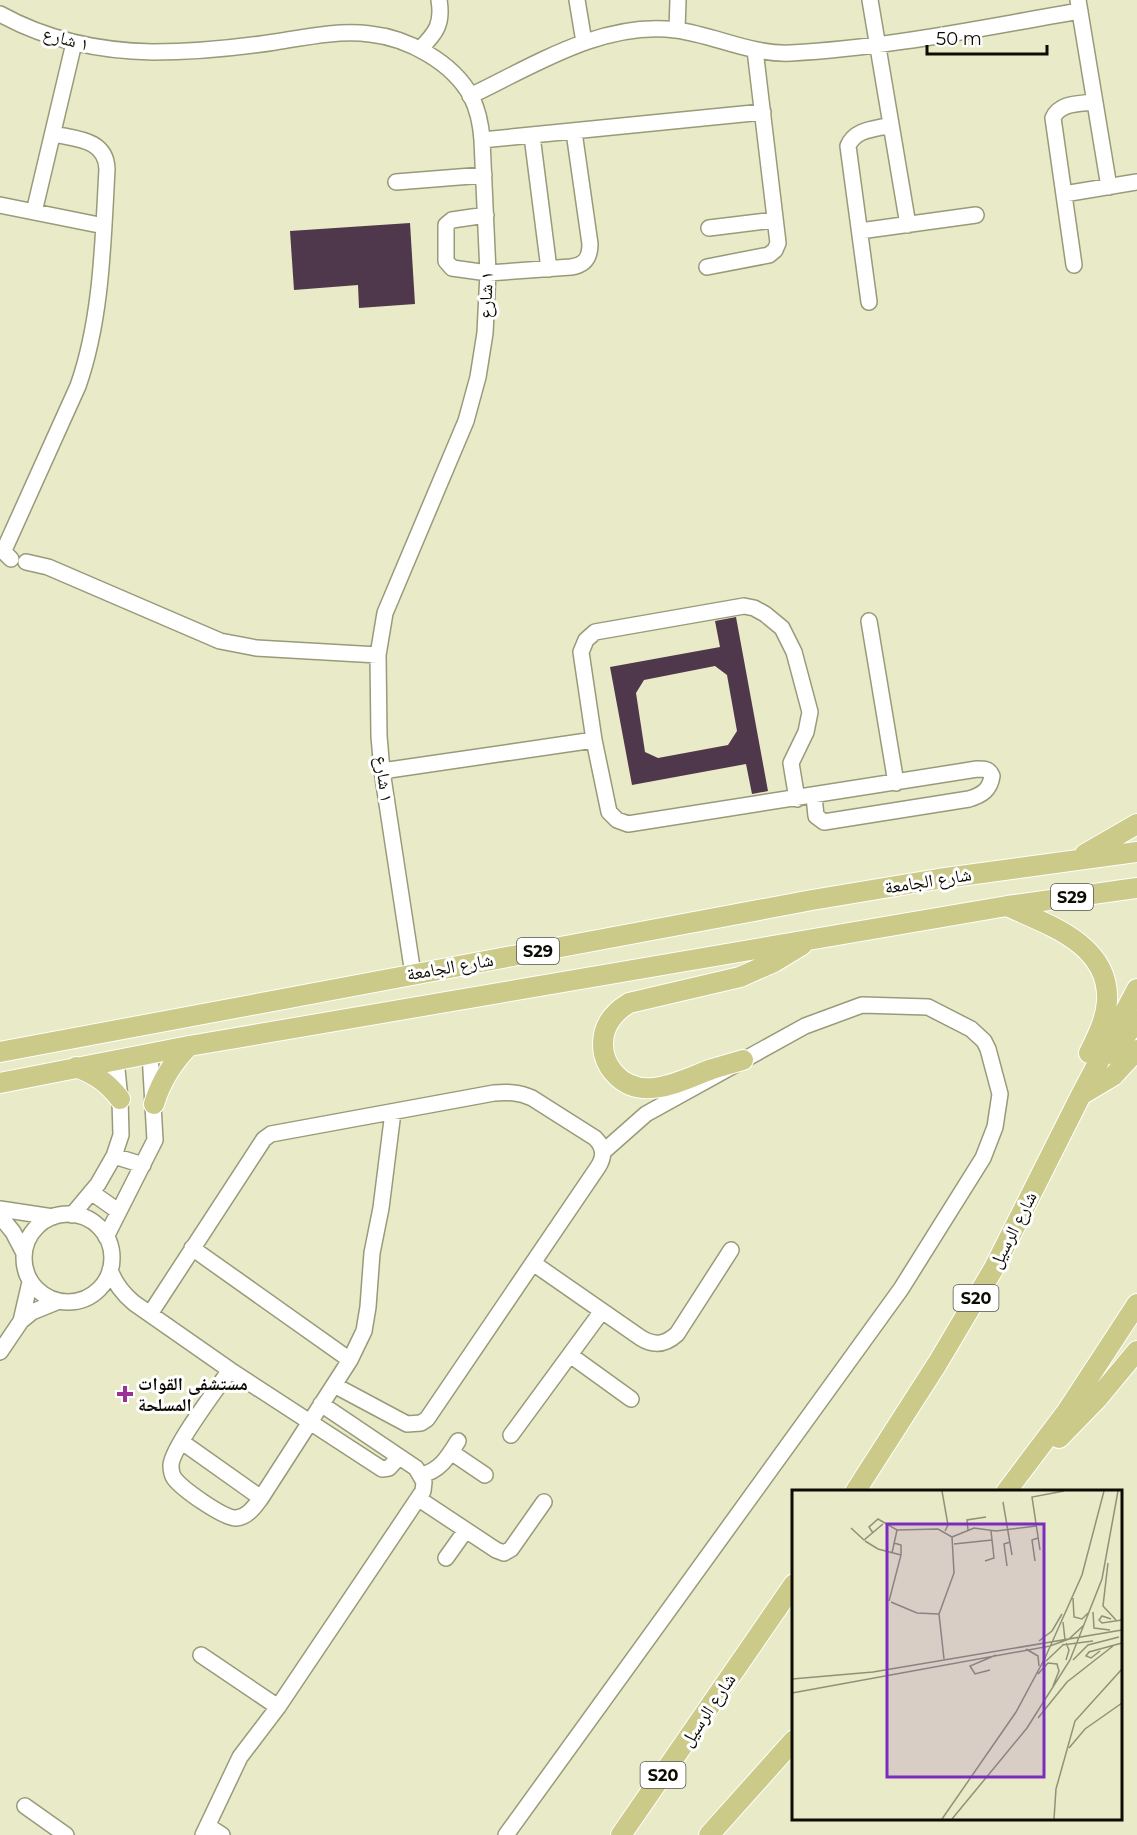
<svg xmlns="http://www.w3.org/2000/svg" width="1137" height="1835" font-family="Montserrat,'Noto Naskh Arabic',sans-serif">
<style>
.building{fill:#50384c;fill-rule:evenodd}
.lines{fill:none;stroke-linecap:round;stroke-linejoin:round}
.minor-casing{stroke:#999a79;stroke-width:18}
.major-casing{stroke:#fff;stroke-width:22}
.minor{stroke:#fff;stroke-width:15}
.major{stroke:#ccca88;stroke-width:20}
.poi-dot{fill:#9b3193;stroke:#fff;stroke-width:2}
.labels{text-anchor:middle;stroke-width:6;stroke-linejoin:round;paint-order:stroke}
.shield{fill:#fff;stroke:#56554f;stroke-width:1.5}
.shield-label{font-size:16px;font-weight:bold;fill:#0d0c03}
.street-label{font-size:18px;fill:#0d0c03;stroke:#fff}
.poi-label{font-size:18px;font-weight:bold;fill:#0d0c03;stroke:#fff;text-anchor:start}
.inset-road{fill:none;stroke:#919179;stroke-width:1.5}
.view{fill:#7b2cbf;fill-opacity:0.15;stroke:#7b2cbf;stroke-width:3}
.inset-edge{fill:none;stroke:#0d0c03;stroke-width:3}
</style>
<rect width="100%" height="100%" fill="#e9eac7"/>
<path class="building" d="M 410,223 L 415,304 L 359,308 L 358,285 L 294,290 L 290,231 Z
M 736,617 L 768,791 L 752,794 L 746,764 L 632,785 L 610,667 L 720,647 L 715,621 ZM 715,666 L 727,675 L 737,731 L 728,745 L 658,758 L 645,752 L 636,693 L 644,680 Z"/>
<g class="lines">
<g class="minor-casing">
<path id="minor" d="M 577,0 L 584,42
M 870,0 L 908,225
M 1078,0 L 1109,187
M 0,14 C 47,40 99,51 153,52 C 193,52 235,48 275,42 C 306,37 339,30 370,34 C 408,38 452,62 471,96 C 478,110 481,125 482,140 L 488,273 L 485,333 L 478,377 L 466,421 L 385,613 L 378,655 L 379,736 L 382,771 L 413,974
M 677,30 L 678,0
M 420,49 C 436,33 443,24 439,0
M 470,96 C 533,66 604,20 676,30 C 715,35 751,55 791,53 C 888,48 985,27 1080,11
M 532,136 L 549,269
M 482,140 L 763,112
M 396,182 L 484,175
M 1064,194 L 1137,182
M 0,205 L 104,226
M 34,212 L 74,43
M 486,215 L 452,220 L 446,225 L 446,261 L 452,268 L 488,273 L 571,267 C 585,265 590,258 590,244 L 574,132
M 709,228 L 774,220
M 860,231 L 976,215
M 1074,265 L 1053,118 C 1060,102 1080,104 1095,102
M 707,267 L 769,255 L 775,250 L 778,243 L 755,50
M 869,302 L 848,146 C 855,129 875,129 891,125
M 11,559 L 5,553 L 5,548 L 78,386 C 102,318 103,240 107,169 C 106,139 76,139 54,134
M 26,562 L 48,567 L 220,641 L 256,648 L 378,655
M 869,621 L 896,783
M 382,771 L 594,740
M 797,799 L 791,763 L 806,732 L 810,712 L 794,652 L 782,628 L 765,614 L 754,608 L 744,606 L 595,632 L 586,640 L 581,652 L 594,740 L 609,812 L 617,820 L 628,824 L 977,769 C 985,769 989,769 992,776 C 990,790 982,795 969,799 L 824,822 L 816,816 L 814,796
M 114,1156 L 143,1165
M 91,1192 L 118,1211
M 0,1209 L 53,1217
M24 1258a44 44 0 1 1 88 0a44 44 0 1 1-88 0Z
M 72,1215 L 98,1184 L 114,1156 L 121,1135 L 120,1099 L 116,1060
M 0,1216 L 13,1232 L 24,1253
M 106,1237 L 155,1140 L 150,1053
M 192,1248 L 350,1360
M 533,1263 L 641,1338 C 654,1346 665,1345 677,1334 L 731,1250
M 110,1270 C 115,1284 122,1293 134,1303 L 230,1370 L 382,1469 L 389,1468 L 399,1457
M 150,1314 L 264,1139 L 271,1134 L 494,1093 C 508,1092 519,1092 532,1098 L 595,1138 C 604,1147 605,1156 598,1167 L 427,1419 L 421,1423 L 407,1424 L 334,1385
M 21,1321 L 32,1312 L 59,1301
M 0,1352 L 21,1321 L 30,1282
M 570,1355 L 631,1399
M 230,1370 C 218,1387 172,1448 171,1465 C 171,1469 172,1475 174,1478 C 182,1489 223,1518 236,1518 C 248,1517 255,1506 261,1498 L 350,1360 L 364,1331 L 368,1307 L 372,1253 L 381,1208 L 393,1112
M 511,1435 L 602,1311
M 182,1442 L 261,1498
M 451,1452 L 485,1475
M 421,1475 C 440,1471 448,1457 458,1441
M 419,1499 L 496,1550 L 504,1553 L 511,1549 L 544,1502
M 446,1558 L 466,1530
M 201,1655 L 278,1707
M 25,1806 L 66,1835
M 208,1826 L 222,1835
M 203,1835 L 240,1757 L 278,1707 L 423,1491 L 424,1482 L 416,1468 L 321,1404
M 506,1835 L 901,1289 L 983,1158 L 995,1127 L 1000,1094 L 988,1049 L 984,1041 L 971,1029 L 928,1007 L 862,1005 L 805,1026 L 646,1114 L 603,1152"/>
</g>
<g class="major-casing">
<path id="major" d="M 1085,854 L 1137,824
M 1007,906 C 1048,925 1110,944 1107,1001 C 1106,1019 1097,1037 1089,1053
M 0,1052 L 812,900 L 938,879 L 1137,852
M 1111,1054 L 1137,1021
M 743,1060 C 733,1063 722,1066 712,1069 C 682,1080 641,1104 614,1073 C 607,1065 603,1054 603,1044 C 603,1025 614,1012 629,1003 L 740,977 L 774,962 L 802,945
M 76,1067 C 95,1074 108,1083 120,1099
M 0,1083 L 189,1046 L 1007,906 L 1137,888
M 1081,1095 L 1113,1076 L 1137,1050
M 154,1104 C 161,1081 172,1063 189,1046
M 1059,1438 L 1097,1399 L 1137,1351
M 855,1492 L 937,1364 L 994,1268 L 1081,1095 L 1137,989
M 1006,1492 L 1067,1411 L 1137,1304
M 621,1835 L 794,1584
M 709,1835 L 794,1740"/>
</g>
<use href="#minor" class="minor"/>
<use href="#major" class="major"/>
</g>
<path class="poi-dot" d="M122 1385h6v6h6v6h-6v6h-6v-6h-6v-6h6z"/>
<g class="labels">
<g class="shield">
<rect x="1051" y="884" width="42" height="26" rx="4.5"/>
<rect x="517" y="938" width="42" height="26" rx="4.5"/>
<rect x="953.5" y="1285" width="45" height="26" rx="4.5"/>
<rect x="640.5" y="1762" width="45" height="26" rx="4.5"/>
</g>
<g class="shield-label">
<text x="1072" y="903">S29</text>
<text x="538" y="957">S29</text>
<text x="976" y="1304">S20</text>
<text x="663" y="1781">S20</text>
</g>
<g class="street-label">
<text transform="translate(66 39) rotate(15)" y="6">١ شارع</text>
<text transform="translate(486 295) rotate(-88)" y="6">١ شارع</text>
<text transform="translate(384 779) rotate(83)" y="6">١ شارع</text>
<text transform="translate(928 881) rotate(-9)" y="6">شارع الجامعة</text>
<text transform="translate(450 967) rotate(-10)" y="6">شارع الجامعة</text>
<text transform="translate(1013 1230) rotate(-63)" y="6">شارع الرسيل</text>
<text transform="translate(708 1710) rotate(-56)" y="6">شارع الرسيل</text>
</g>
<g class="poi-label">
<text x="138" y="1390">مستشفى القوات<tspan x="138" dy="21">المسلحة</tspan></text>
</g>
</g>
<g transform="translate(792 1490)">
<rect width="330" height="330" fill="#e9eac7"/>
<path class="inset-road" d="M 150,1 L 156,35 L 153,41M 211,12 L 220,65M 59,38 L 72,50 L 91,34M 176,40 L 175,30 L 194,27M 81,43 L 77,37 L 86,29 L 105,40 L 146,39 L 160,47 L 162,83 L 147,124 L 152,169M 160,47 L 182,38 L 204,41 L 244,36M 73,51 L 86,59 L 109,65M 162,54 L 200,50M 248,60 L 240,7 L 272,1M 100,63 L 105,40M 193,71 L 202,68 L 199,41M 243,71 L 240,50 L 246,48M 316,73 L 311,116 L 324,130M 215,76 L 212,54 L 218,52M 281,108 L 282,127 L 290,129 L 296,123M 97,111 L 109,65 L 109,55 L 102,53M 99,112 L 125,123 L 147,124M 301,122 L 302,138 L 318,140M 319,129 L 310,126 L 307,130 L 310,133 L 330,130M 271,132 L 273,150M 247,151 L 260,141 L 270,124M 274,153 L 277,160 L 274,170M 270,155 L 301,151M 234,159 L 246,166 L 247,176M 308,161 L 299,168 L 294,166 L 297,162 L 330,153M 281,170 L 296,155 L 327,147M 254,171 L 272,154M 198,180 L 183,184 L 178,176 L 204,165M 246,184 L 256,173 L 265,174 L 267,181 L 261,196M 0,189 L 81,182 L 330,140M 0,203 L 258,156 L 277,149 L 292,135M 246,228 L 275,192 L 321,156M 277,258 L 293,239 L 330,213M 150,329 L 224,222 L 253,168 L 290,85 L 312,1M 160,329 L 235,238 L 278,170 L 310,89 L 326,1M 262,329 L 264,299 L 283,231 L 330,179"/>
<path class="view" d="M 95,34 L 252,34 L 252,287 L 95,287 Z"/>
<rect width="330" height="330" class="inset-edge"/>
</g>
<path d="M927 45v9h120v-9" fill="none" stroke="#0d0c03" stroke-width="3"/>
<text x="936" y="45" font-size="18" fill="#0d0c03" stroke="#ffffff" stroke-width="4.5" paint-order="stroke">50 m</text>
</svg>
